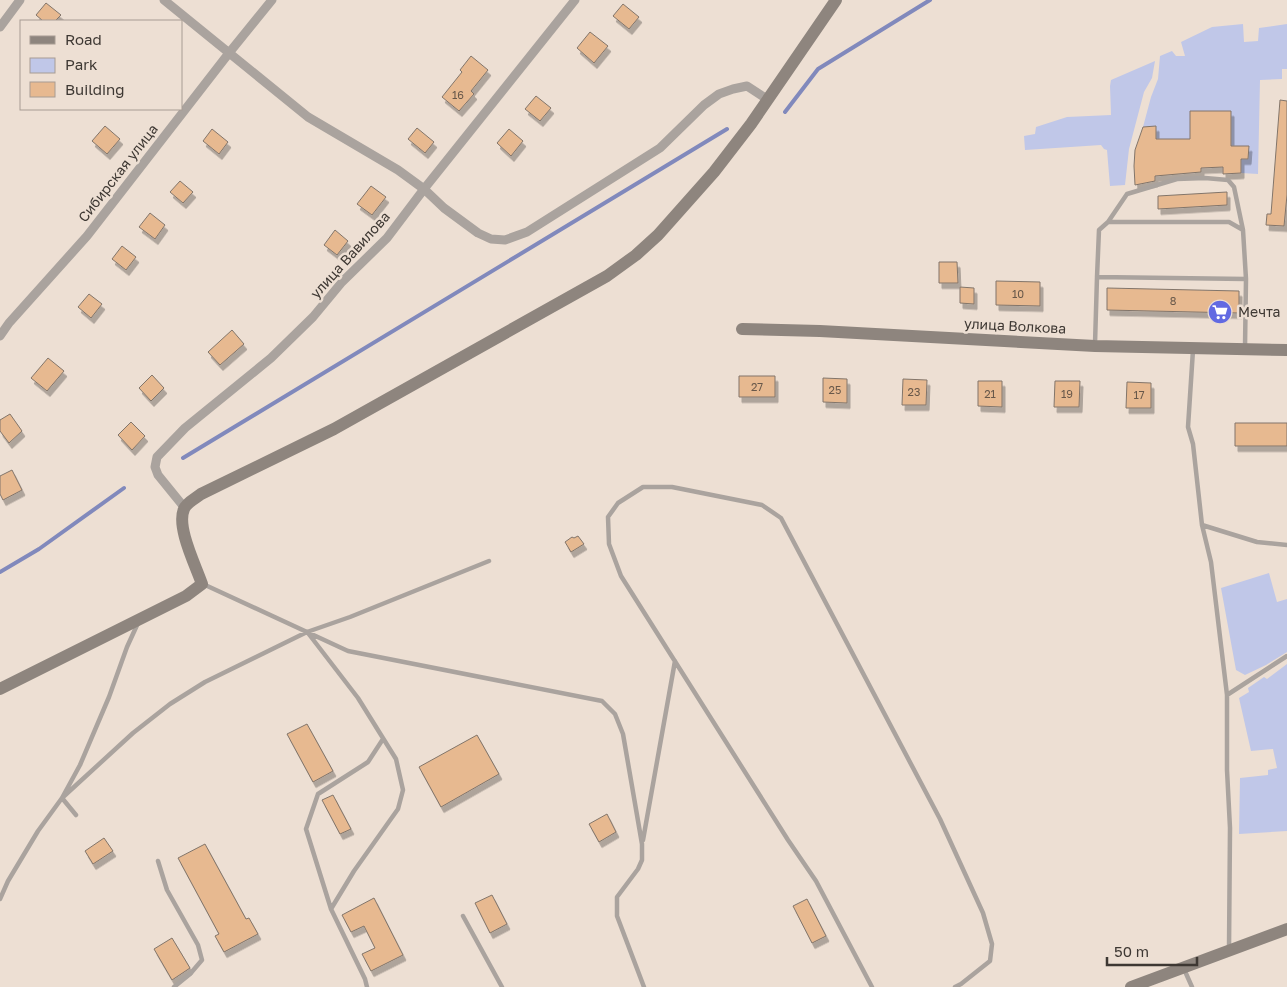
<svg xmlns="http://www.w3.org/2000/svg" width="1287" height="987" font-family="'Golos Text',sans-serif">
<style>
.green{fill:#c0c7e8}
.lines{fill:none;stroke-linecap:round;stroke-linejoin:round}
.stream{stroke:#8189bc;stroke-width:4}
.building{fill:#e7b990;stroke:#82756a;filter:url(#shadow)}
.lane{stroke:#aaa39e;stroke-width:4.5}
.street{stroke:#aaa39e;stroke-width:9}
.secondary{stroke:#8e857e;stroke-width:12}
.labels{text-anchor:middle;stroke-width:5;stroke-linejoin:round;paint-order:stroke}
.number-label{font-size:11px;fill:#68584a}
.street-label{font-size:14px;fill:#3e3833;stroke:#eddfd3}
.poi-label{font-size:14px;fill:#3e3833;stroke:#eddfd3;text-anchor:start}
</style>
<defs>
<filter id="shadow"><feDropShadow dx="3" dy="5.5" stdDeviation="0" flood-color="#0004"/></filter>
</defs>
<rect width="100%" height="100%" fill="#eddfd3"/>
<path class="green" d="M 1243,24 L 1244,42 L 1258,41 L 1259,28 L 1287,24 L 1287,69 L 1282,69 L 1282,79 L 1260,80 L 1258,174 L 1241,173 L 1241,159 L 1248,159 L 1249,147 L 1231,146 L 1230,111 L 1190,112 L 1190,139 L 1156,139 L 1156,127 L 1143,127 L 1151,97 L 1158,79 L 1160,56 L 1172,51 L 1176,56 L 1185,56 L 1181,42 L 1212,27 Z
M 1155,61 L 1152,78 L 1144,92 L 1129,149 L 1125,185 L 1110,186 L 1107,150 L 1104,149 L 1101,145 L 1025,150 L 1024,136 L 1035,134 L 1036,127 L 1067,117 L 1111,115 L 1110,86 L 1111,80 Z
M 1269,573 L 1277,602 L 1287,599 L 1287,652 L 1266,665 L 1245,675 L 1236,670 L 1221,588 Z
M 1287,664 L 1287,831 L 1239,834 L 1240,778 L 1268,775 L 1268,770 L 1277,768 L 1273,749 L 1251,751 L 1239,698 L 1249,692 L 1248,688 L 1264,677 L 1267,679 Z"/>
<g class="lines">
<path class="stream" d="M 785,112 L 818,69 L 930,0
M 183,458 L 727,129
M 0,572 L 39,549 L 124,488"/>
</g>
<path class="building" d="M 46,3 L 61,15 L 55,21 L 43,21 L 36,15 Z
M 623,4 L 639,17 L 629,29 L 613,16 Z
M 590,32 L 608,46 L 594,63 L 577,48 Z
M 471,56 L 488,70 L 471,91 L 474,94 L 459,111 L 442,97 L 462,72 L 460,70 Z
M 536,96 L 551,108 L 540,121 L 525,109 Z
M 1280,100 L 1287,101 L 1287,195 L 1284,226 L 1266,225 L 1267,214 L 1271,214 Z
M 1190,111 L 1231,111 L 1231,146 L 1249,146 L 1248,159 L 1241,159 L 1241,173 L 1223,174 L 1223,167 L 1201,168 L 1201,172 L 1155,176 L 1155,181 L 1135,185 L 1134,166 L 1135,150 L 1143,127 L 1156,126 L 1156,139 L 1190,139 Z
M 105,126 L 120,139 L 107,154 L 92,141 Z
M 417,128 L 434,142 L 425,153 L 408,139 Z
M 212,129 L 228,142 L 219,154 L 203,141 Z
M 509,129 L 523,141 L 511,156 L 497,143 Z
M 180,181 L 193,192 L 183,203 L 170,192 Z
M 371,186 L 386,197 L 372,215 L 357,204 Z
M 1227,192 L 1227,205 L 1158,209 L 1158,196 Z
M 150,213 L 165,225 L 155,239 L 139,227 Z
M 335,230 L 348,241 L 337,255 L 324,245 Z
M 122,246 L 136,257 L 126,270 L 112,259 Z
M 939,262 L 957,262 L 958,283 L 939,283 Z
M 996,281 L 1040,282 L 1040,306 L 996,305 Z
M 960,287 L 974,288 L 974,304 L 960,303 Z
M 1107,288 L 1239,291 L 1239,313 L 1107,310 Z
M 89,294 L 102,304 L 91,318 L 78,307 Z
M 232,330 L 244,344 L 220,365 L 208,352 Z
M 48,358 L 64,371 L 47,391 L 31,378 Z
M 152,375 L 164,388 L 151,401 L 139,388 Z
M 739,376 L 775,376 L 775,397 L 739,397 Z
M 823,378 L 847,379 L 847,403 L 823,402 Z
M 903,379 L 927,380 L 926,405 L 902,405 Z
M 978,381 L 1002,381 L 1002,407 L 978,406 Z
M 1055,381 L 1080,381 L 1079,407 L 1054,407 Z
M 1127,382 L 1151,383 L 1151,408 L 1126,408 Z
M 10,414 L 22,431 L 9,443 L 0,431 L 0,420 Z
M 131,422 L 145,436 L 132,450 L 118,435 Z
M 1235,423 L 1287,423 L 1287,446 L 1235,446 Z
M 12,470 L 22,490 L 3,500 L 0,494 L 0,476 Z
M 578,536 L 584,544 L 571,552 L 565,542 L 572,537 L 574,538 Z
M 307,724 L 333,771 L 313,782 L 287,734 Z
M 477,735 L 499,774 L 441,807 L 419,767 Z
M 333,795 L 351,829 L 340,834 L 322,800 Z
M 607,814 L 616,832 L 599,842 L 589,824 Z
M 104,838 L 113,851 L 93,864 L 85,851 Z
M 205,844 L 246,919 L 249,918 L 258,934 L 224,952 L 215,936 L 219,934 L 178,858 Z
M 492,895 L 507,924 L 490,933 L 475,903 Z
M 374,898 L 403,955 L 371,971 L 362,954 L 375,948 L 364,926 L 351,932 L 342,915 Z
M 807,899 L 826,936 L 812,943 L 793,906 Z
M 172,938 L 190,968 L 172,980 L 154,949 Z"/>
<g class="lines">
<path class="lane" d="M 1108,222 L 1127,194 L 1177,179 L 1205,178 L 1228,180 L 1234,187 L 1243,230
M 1097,277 L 1099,230 L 1108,222 L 1229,222 L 1243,230 L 1246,279
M 1095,344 L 1097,277 L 1246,279 L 1245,347
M 1193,350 L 1188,427 L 1193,444 L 1202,525 L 1211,562 L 1227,695
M 1202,525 L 1257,542 L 1287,545
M 203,584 L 348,651 L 602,701 L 615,714 L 623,734 L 642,844 L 642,860 L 638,869 L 617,897 L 617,916 L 644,987
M 308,633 L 358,698 L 396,759 L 403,790 L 398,809 L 354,871 L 331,909
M 76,815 L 62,798 L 133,733 L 170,704 L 205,682 L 307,632 L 350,617 L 489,561
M 643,840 L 675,661
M 158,861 L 167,890 L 198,945 L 202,960 L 190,974 L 174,987
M 0,899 L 8,881 L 38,831 L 62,798 L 80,765 L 109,697 L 127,647 L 138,623
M 463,916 L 502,987
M 1229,949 L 1230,828 L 1227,770 L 1227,695 L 1287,656
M 1184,969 L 1192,987
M 367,987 L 365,979 L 331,909 L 306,829 L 318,794 L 368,762 L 383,739
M 872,987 L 816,881 L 788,840 L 621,576 L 609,544 L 608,517 L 618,503 L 643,487 L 672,487 L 762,505 L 781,518 L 940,819 L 983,913 L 992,944 L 990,961 L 961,984 L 955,987"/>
<path class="street" d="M 164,0 L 308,117 L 398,170 L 424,189 L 444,208 L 478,233 L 491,239 L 505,240 L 527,232 L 660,148 L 704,105 L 719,94 L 733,89 L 747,86 L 767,99
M 0,27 L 20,0
M 0,336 L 9,323 L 87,236 L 229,53 L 272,0
M 184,507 L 158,475 L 155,467 L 157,457 L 185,428 L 271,358 L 313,317 L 342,282 L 387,238 L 424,189 L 575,0"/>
<path class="secondary" d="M 742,329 L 820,331 L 1095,346 L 1287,350
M 0,689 L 186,596 L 202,584 C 196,566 176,527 184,509 C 186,503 196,498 201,494 L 334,429 L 607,276 L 636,255 L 658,235 L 714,172 L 751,124 L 836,0
M 1131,987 L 1287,929"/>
</g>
<defs>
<g id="supermarket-disc" transform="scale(1.25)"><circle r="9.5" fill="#626ae2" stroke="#eddfd3"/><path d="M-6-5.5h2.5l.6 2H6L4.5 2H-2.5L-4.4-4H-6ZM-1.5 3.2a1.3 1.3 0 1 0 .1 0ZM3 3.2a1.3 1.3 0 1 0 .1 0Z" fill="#fff"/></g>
</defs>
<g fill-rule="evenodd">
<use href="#supermarket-disc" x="1220" y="312"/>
</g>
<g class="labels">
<g class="number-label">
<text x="458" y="99">16</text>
<text x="1018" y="298">10</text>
<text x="1173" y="305">8</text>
<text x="757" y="391">27</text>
<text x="835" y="394">25</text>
<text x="914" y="396">23</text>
<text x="990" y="398">21</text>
<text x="1067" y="398">19</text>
<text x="1139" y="399">17</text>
</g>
<g class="street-label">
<text transform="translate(118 173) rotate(-52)" y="5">Сибирская улица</text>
<text transform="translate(350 255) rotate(-48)" y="5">улица Вавилова</text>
<text transform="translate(1015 326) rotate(3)" y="5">улица Волкова</text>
</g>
<g class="poi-label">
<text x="1238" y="317">Мечта</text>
</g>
</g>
<rect x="20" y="20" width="162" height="90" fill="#eddfd3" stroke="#a79c93"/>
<rect x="30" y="36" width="25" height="8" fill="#8e857e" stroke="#a79c93"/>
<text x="65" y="45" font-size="15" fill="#3e3833">Road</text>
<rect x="30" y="58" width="25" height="15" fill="#c0c7e8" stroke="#a79c93"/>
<text x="65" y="70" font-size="15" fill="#3e3833">Park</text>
<rect x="30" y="82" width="25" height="15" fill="#e7b990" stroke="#a79c93"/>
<text x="65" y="95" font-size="15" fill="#3e3833">Building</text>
<path d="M1107 957v8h90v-8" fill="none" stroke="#3e3833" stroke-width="2.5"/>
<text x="1114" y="957" font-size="15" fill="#3e3833" stroke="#eddfd3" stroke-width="4" paint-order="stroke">50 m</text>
</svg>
